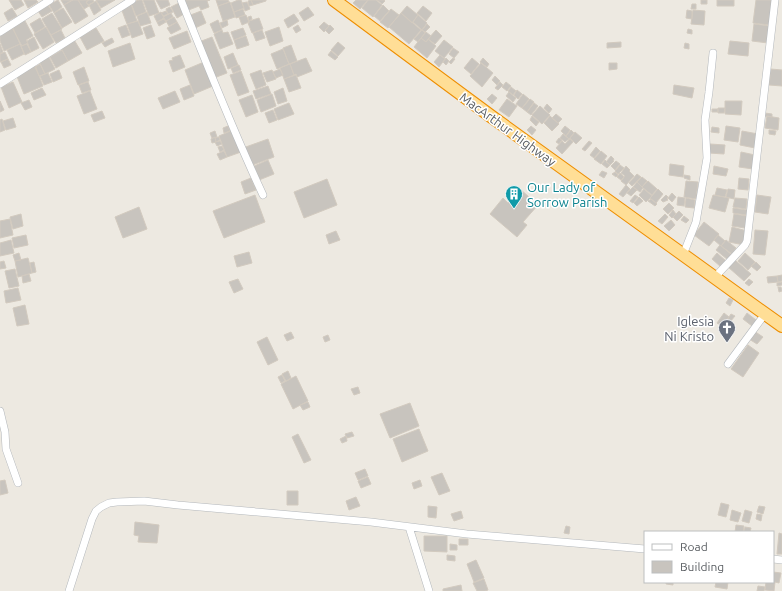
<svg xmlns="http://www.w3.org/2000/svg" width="782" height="591" font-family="Ubuntu,sans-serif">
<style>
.building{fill:#c8c4be;stroke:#d2cabf}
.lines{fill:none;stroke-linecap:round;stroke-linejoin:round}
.minor-casing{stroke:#b4b8bc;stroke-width:8}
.trunk-casing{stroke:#ee8e00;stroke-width:14}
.minor{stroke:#fff;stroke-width:7}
.trunk{stroke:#ffde96;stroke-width:12}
.labels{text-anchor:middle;stroke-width:3;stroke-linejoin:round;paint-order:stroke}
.street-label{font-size:13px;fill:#5a5e62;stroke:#fff}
.culture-label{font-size:13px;fill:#0d838f;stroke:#fff;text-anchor:start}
.worship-label{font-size:13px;fill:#5b616d;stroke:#fff;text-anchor:end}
</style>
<rect width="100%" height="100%" fill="#ede9e1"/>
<path class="building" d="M 9,0 L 21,0 L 24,5 L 15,10 Z
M 24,0 L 36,0 L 38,2 L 28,8 Z
M 58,0 L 62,7 L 54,13 L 49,5 Z
M 61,0 L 72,0 L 64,5 Z
M 73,0 L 78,0 L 88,16 L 75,24 L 64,5 Z
M 78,0 L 89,0 L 86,2 L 89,6 L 84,9 Z
M 89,0 L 93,0 L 94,2 L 88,5 L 86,2 Z
M 96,0 L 115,0 L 101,8 Z
M 139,0 L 142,0 L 146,12 L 136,16 L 131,3 Z
M 143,0 L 154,0 L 159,13 L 149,16 Z
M 156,0 L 168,0 L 170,5 L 161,9 Z
M 182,0 L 210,0 L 207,1 L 209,7 L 201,10 L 199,6 L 186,11 Z
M 216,0 L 228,0 L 229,2 L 218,6 Z
M 238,0 L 241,0 L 244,8 L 234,12 L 231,3 Z
M 251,0 L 266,0 L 266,1 L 253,5 Z
M 251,0 L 253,5 L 249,6 L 248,1 Z
M 356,0 L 368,0 L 360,9 L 353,3 Z
M 368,0 L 376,0 L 382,5 L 373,17 L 362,8 Z
M 377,0 L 384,0 L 385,1 L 382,4 Z
M 701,0 L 707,0 L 707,4 L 701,4 Z
M 717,0 L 734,0 L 734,6 L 717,6 Z
M 756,0 L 772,0 L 769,25 L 753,23 Z
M 96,1 L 101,10 L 94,15 L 89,5 Z
M 230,2 L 235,17 L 223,21 L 218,6 Z
M 247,2 L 250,9 L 245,11 L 242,3 Z
M 179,3 L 184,14 L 177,18 L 171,7 Z
M 131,4 L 137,21 L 127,24 L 121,8 Z
M 692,4 L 696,4 L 696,9 L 691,9 Z
M 48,5 L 52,11 L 42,17 L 38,11 Z
M 383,5 L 389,11 L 380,21 L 374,16 Z
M 407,6 L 418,15 L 412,23 L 401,13 Z
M 423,6 L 432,13 L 426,21 L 417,13 Z
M 170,7 L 173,12 L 168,14 L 166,9 Z
M 308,7 L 314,15 L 304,21 L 299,13 Z
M 12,8 L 17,16 L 8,21 L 4,13 Z
M 63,8 L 72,22 L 62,28 L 54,13 Z
M 243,9 L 245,15 L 236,18 L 234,12 Z
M 391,9 L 399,15 L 388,28 L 380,22 Z
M 687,10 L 692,11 L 692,19 L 686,18 Z
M 693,10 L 705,11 L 704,25 L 691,24 Z
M 166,11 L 168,14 L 163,16 L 161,13 Z
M 201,11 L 206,23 L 193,29 L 188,16 Z
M 147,12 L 151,23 L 140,26 L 137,16 Z
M 161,12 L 164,18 L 157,22 L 154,16 Z
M 52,13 L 62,29 L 51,35 L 42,19 Z
M 171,13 L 173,17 L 166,21 L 163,17 Z
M 401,13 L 421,30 L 409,44 L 389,27 Z
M 294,14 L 299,21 L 288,28 L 284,20 Z
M 246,15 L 249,22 L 242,25 L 239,17 Z
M 418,15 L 427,23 L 422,30 L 413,22 Z
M 251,16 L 252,19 L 249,21 L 248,17 Z
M 174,17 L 177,22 L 169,26 L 166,21 Z
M 40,18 L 45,27 L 35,33 L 30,24 Z
M 259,18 L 263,29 L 252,33 L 248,23 L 249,23 L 249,21 Z
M 24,19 L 33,36 L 26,40 L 28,43 L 22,46 L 11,26 Z
M 164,19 L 166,22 L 159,26 L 157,22 Z
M 218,20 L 222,30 L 214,33 L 210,24 Z
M 227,20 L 228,25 L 222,28 L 220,23 Z
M 138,21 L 143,34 L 132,38 L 127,24 Z
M 177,22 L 181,29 L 171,34 L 167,28 Z
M 324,22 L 329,26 L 324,32 L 319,27 Z
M 427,24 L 430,27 L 425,32 L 422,30 Z
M 754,24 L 770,26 L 768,43 L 752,41 Z
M 126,25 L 130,35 L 122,38 L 118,28 Z
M 151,25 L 155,36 L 147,39 L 143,28 Z
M 298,25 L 301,30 L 296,33 L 293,28 Z
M 330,25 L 334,29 L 329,34 L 325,30 Z
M 46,27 L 54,42 L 43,49 L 34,34 Z
M 279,27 L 283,41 L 270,46 L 265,32 Z
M 13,28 L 20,44 L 4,51 L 0,41 L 0,34 Z
M 96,28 L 104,41 L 87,50 L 80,37 Z
M 243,28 L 246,35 L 234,40 L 231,32 Z
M 688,29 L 692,30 L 692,34 L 687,33 Z
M 61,30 L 65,38 L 56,43 L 51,35 Z
M 222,30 L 223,33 L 228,32 L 233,44 L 220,49 L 214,34 Z
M 262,30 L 265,38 L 256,41 L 253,33 Z
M 422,30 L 425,33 L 418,42 L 414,39 Z
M 436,30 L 442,36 L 435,44 L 428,39 Z
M 187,31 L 191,42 L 174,49 L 169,38 Z
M 426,32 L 431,36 L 426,42 L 421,38 Z
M 246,36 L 249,45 L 237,49 L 234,40 Z
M 34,37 L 39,48 L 31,52 L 27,41 Z
M 212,37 L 227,73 L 214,78 L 199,42 Z
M 73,38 L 82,53 L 68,61 L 60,46 Z
M 112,38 L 114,42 L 105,47 L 102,43 Z
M 421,38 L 426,42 L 428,39 L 436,46 L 427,58 L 414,47 Z
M 444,40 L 453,47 L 444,58 L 435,51 Z
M 730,41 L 749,43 L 748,56 L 728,54 Z
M 338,42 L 345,48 L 338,56 L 331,50 Z
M 621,42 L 621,47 L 607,48 L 607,43 Z
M 130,43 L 135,59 L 113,67 L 108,51 Z
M 685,43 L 689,44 L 689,49 L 684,48 Z
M 0,44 L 3,52 L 0,54 Z
M 20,44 L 24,54 L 12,60 L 7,50 Z
M 27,44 L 31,52 L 25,55 L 21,46 Z
M 291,45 L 297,61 L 289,64 L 283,48 Z
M 453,48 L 459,52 L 454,58 L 449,54 Z
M 283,49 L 289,64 L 277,69 L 271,54 Z
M 62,50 L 68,61 L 56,68 L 50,57 Z
M 331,51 L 338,57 L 335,60 L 328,55 Z
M 5,52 L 8,59 L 0,62 L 0,54 Z
M 233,53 L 238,65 L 228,69 L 224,57 Z
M 48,55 L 55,69 L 45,74 L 38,59 Z
M 180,55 L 185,67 L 173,72 L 169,61 L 173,60 L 172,58 Z
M 440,55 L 445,59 L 439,67 L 434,62 Z
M 306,58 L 312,71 L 297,77 L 296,74 L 294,75 L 290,64 Z
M 446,58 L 449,61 L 446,65 L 443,62 Z
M 453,58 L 455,59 L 451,64 L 449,62 Z
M 472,58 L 479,64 L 471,74 L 464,68 Z
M 483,58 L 489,64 L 487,67 L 480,62 Z
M 8,59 L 11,65 L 4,68 L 1,62 Z
M 204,62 L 213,86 L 194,94 L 185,70 Z
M 481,63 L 493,73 L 482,87 L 470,76 Z
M 609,63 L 617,63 L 617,69 L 609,70 Z
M 40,64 L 45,74 L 39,76 L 35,67 Z
M 290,64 L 294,75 L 284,79 L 280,68 Z
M 35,65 L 43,86 L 24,94 L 16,74 Z
M 239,65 L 241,70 L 233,73 L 231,68 Z
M 84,67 L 89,81 L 78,85 L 73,72 Z
M 280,69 L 283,75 L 276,78 L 273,72 Z
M 771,69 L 782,70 L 782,86 L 769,85 Z
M 59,70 L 62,78 L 53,82 L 50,74 Z
M 261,70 L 266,85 L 256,89 L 250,74 Z
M 272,70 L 276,79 L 267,82 L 263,73 Z
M 241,71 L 249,92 L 238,96 L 230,75 Z
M 48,73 L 52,82 L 44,85 L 40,76 Z
M 296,75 L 301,88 L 289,92 L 284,79 Z
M 495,76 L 500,81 L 497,85 L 492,80 Z
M 13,82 L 22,102 L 9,108 L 1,87 Z
M 88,82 L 91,90 L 82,93 L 79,85 Z
M 500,82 L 503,85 L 498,90 L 495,88 Z
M 506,82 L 511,86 L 507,91 L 502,87 Z
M 190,85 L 194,96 L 184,100 L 180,89 Z
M 674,85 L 694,88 L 692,98 L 673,94 Z
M 268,86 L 271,94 L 256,99 L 253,91 Z
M 511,87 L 516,91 L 513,95 L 508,91 Z
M 42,88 L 46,95 L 34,100 L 31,93 Z
M 283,88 L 287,101 L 278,104 L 274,92 Z
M 517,90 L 522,94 L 518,99 L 514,95 Z
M 90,91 L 97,109 L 84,114 L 77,96 Z
M 175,91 L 180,102 L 163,109 L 158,98 Z
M 509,92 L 516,98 L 513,102 L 506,96 Z
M 272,94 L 276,106 L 261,112 L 257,100 Z
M 492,94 L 497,98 L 492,104 L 487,99 Z
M 523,94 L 529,99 L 522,108 L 516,104 Z
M 252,95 L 258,112 L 246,117 L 239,100 Z
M 507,99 L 517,106 L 509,117 L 499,110 Z
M 530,99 L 534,102 L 527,112 L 522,108 Z
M 29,100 L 32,107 L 25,110 L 21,103 Z
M 0,101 L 4,110 L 0,112 Z
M 725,101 L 742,101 L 741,115 L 725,114 Z
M 289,103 L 294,114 L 278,120 L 274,109 Z
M 534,103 L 538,106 L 531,115 L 527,112 Z
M 547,104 L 552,109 L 549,113 L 544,108 Z
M 540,106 L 550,115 L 542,124 L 532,115 Z
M 718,108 L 725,108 L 724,113 L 718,113 Z
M 712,109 L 718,109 L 718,112 L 712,112 Z
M 273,110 L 277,120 L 269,123 L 265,113 Z
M 102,111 L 105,118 L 94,122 L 91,115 Z
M 765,113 L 772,114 L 772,117 L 765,116 Z
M 556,114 L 562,119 L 558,123 L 552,118 Z
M 532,116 L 539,122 L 536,126 L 530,120 Z
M 550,116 L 559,124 L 552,131 L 544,123 Z
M 767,116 L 779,118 L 778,130 L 765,128 Z
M 13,118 L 16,127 L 6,130 L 3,121 Z
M 2,119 L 5,130 L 0,132 L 0,120 Z
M 228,126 L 230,131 L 224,133 L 223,128 Z
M 531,126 L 536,130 L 532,135 L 527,130 Z
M 565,126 L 570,130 L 566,136 L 561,131 Z
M 726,126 L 740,128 L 738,142 L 724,140 Z
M 712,127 L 719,128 L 719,133 L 711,132 Z
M 233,130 L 241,152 L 227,157 L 219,136 Z
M 571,130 L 574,133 L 569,139 L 566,136 Z
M 769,130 L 776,131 L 775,135 L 769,134 Z
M 215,131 L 217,137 L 212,138 L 210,133 Z
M 742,131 L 758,134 L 755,148 L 740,145 Z
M 575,132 L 582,138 L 576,144 L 570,138 Z
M 563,134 L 569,139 L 565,142 L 560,138 Z
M 215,137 L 216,142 L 212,143 L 211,139 Z
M 219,137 L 220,140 L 216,142 L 215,138 Z
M 559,138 L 562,140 L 559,144 L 556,142 Z
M 268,139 L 274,157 L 250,166 L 243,148 Z
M 570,139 L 573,142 L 562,154 L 556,148 L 562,141 L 565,144 Z
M 220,141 L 222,144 L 217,146 L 215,142 Z
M 589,141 L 592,143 L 585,151 L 582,149 Z
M 710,144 L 725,145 L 724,154 L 709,153 Z
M 222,146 L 224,150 L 220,152 L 218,147 Z
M 596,147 L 600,151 L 594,158 L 590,155 Z
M 224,151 L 227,157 L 220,160 L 217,154 Z
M 601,151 L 607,156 L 601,164 L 594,159 Z
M 741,152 L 755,155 L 753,169 L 739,167 Z
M 611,156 L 614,159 L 613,161 L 614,161 L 610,165 L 606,162 Z
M 268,160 L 274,174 L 259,180 L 254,166 Z
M 605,160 L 610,165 L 607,168 L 602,164 Z
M 616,161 L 620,164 L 615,170 L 611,166 Z
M 670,164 L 684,166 L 683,177 L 669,175 Z
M 620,165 L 624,168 L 618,174 L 615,171 Z
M 626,166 L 630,170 L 629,171 L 634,176 L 626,185 L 621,181 L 625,176 L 621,173 Z
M 714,166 L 728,169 L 726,176 L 713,174 Z
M 602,171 L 607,173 L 604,178 L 599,175 Z
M 615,172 L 618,175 L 616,177 L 612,174 Z
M 620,173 L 624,177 L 621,180 L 617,177 Z
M 637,174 L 641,177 L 632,186 L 629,183 Z
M 684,175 L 690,176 L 690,180 L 684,178 Z
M 642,177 L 647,181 L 642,187 L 637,182 Z
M 251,178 L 256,190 L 245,194 L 241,182 Z
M 739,178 L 749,179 L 748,190 L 738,189 Z
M 327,179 L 337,205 L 304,218 L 294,192 Z
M 648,181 L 657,189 L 652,195 L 642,187 Z
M 686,181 L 698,182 L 696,199 L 684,197 Z
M 637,182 L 643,188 L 640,192 L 633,187 Z
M 626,185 L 630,189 L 623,197 L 619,194 Z
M 633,187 L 637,190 L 631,196 L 627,193 Z
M 717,188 L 727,190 L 725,197 L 715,195 Z
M 520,189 L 538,205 L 523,222 L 527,225 L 517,237 L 490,214 L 503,198 L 508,203 Z
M 644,189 L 652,196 L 646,202 L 639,195 Z
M 658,189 L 663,194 L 656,203 L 650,198 Z
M 728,189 L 735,190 L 734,199 L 726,197 Z
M 672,193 L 676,197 L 672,202 L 668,198 Z
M 255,195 L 265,222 L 224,238 L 213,211 Z
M 635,195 L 638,197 L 633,203 L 630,201 Z
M 666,195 L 668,197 L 667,199 L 668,200 L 663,202 L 661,200 Z
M 713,195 L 729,198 L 725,212 L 709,208 Z
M 757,195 L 771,197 L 768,214 L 755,212 Z
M 639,197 L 643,201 L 637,206 L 634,203 Z
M 678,197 L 685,198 L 684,206 L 677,205 Z
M 686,198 L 695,200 L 694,208 L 685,207 Z
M 735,198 L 747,199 L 746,209 L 733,207 Z
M 651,199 L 657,204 L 655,206 L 648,201 Z
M 669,203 L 674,208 L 668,214 L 663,209 Z
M 139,207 L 147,229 L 123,238 L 115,217 Z
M 733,208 L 747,210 L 746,215 L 733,213 Z
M 673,210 L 676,214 L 672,218 L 669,215 Z
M 679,211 L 683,215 L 677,221 L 673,217 Z
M 21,214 L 23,226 L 13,229 L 10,217 Z
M 665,214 L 668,217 L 662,224 L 658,221 Z
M 734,214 L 747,216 L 745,228 L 732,226 Z
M 684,216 L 689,220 L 686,223 L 681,220 Z
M 10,219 L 13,235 L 0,238 L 0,221 Z
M 671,220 L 675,225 L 669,231 L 664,226 Z
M 704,222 L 719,234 L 709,246 L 694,235 Z
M 732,227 L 747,231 L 744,245 L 729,242 Z
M 755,230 L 768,231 L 765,255 L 753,254 Z
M 336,231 L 340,240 L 329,244 L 326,235 Z
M 26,235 L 28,245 L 14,248 L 12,238 Z
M 718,235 L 725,241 L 721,246 L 714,240 Z
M 11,240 L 14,253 L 0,256 L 0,243 Z
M 726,240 L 736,248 L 732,254 L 721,246 Z
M 720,245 L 732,255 L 728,260 L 716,250 Z
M 249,252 L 252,263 L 237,267 L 234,256 Z
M 19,253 L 21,260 L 15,261 L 13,255 Z
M 717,253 L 726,261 L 721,267 L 712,259 Z
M 745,253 L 755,262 L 748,270 L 738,261 Z
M 28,258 L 32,273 L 18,277 L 15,261 Z
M 735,260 L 751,274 L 744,281 L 728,267 Z
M 4,261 L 6,268 L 0,269 L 0,262 Z
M 34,262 L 36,272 L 32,273 L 30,263 Z
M 756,262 L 761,267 L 757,271 L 751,266 Z
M 15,269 L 19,286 L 9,288 L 5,271 Z
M 29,274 L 31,281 L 23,283 L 22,276 Z
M 782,275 L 782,281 L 778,282 L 777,276 Z
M 777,276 L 778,282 L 768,283 L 767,277 Z
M 238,279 L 243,289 L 234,293 L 229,282 Z
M 749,279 L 753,282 L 749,286 L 745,283 Z
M 782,282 L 782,285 L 777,286 L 777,283 Z
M 778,287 L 781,287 L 782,291 L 779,292 Z
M 18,288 L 21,300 L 6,303 L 4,291 Z
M 729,298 L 733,300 L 730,306 L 726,303 Z
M 25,305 L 29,324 L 17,326 L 13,308 Z
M 724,313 L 729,317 L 722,326 L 717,323 Z
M 747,313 L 756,320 L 752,326 L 743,319 Z
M 731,314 L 735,316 L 730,322 L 727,320 Z
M 754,331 L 763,337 L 757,344 L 749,339 Z
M 291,332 L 294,338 L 287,341 L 284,335 Z
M 328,335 L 330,340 L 325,342 L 323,337 Z
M 267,337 L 278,360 L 268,365 L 257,342 Z
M 748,345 L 759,353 L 743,377 L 731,369 Z
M 288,371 L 291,378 L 286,381 L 282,374 Z
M 282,375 L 285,381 L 281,383 L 278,377 Z
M 296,376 L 308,401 L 293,409 L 281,384 Z
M 358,387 L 360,393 L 354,395 L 351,389 Z
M 308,402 L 310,407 L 303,410 L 300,405 Z
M 410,403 L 419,426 L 390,438 L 380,414 Z
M 419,429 L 428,451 L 402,462 L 393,439 Z
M 352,432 L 354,436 L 347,438 L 345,434 Z
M 298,434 L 311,460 L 304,463 L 292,437 Z
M 346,436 L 347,441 L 342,443 L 340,439 Z
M 365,469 L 368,476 L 358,480 L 355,473 Z
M 442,473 L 450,491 L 439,495 L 431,477 Z
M 368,477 L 371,484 L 361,488 L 358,481 Z
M 5,480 L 8,493 L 0,495 L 0,481 Z
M 420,480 L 422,486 L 414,489 L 412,483 Z
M 287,491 L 298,491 L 298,505 L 287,505 Z
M 356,497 L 360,506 L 349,510 L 346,501 Z
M 721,503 L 729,505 L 726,517 L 718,515 Z
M 428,506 L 437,507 L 436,518 L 428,517 Z
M 759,506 L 765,507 L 763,514 L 757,512 Z
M 732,510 L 741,513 L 738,522 L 730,520 Z
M 745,510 L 752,512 L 749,523 L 742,521 Z
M 461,511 L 463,518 L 454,521 L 451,514 Z
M 757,514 L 762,515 L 761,521 L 756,519 Z
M 135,522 L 159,525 L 157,543 L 138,542 L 139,536 L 134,535 Z
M 736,525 L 744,526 L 743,532 L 735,532 Z
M 566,526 L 570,527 L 569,534 L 564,533 Z
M 745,527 L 751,528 L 750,532 L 744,532 Z
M 779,533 L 782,534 L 782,554 L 777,554 Z
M 424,536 L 447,536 L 447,552 L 424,551 Z
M 459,539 L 468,539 L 468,545 L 459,545 Z
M 450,544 L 457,545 L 457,550 L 450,550 Z
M 447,555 L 455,556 L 455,561 L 447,560 Z
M 476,560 L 484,578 L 474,582 L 467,564 Z
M 773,572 L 781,573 L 779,583 L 775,582 L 774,591 L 765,590 L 766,582 L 773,582 Z
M 484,579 L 488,590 L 485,591 L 477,591 L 473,583 Z
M 666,582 L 673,582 L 673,585 L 666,584 Z
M 716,582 L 728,582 L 727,589 L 715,587 Z
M 461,585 L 462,591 L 443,591 L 443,589 Z
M 758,586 L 765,587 L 764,591 L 757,591 Z"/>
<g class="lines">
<g class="minor-casing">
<path id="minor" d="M 181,0 C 207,65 233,131 263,195
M 0,32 L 50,0
M 0,84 L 132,0
M 683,255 L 696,222 L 707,158 L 705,120 L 709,92 L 713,53
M 715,277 L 745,245 L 747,241 L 775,0
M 728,364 L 765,314
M 0,411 L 5,432 L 6,449 L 18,483
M 409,527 L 429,591
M 773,559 L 782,560
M 69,591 L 92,519 L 96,511 L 101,507 L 109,503 L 117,502 L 144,501 L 178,505 L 371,522 L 467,534 L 645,549"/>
</g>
<g class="trunk-casing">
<path id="trunk" d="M 334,0 L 492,117 L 782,326"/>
</g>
<use href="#minor" class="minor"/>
<use href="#trunk" class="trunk"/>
</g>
<defs>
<g id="building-pin" transform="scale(0.9)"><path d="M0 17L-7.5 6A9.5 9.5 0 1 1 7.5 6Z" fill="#0f9aa8" stroke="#fff"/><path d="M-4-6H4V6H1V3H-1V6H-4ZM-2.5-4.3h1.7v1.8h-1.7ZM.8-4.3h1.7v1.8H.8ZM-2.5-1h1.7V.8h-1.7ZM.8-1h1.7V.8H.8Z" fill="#fff"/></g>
<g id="church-pin" transform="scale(0.9)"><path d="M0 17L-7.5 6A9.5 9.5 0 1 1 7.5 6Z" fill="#6b7280" stroke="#fff"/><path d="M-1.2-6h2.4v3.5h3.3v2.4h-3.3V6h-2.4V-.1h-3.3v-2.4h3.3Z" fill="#fff"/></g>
</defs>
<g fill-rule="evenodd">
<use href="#building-pin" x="514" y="194"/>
<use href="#church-pin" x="727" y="328"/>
</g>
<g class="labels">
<g class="street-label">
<text transform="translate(508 129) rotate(36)" y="5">MacArthur Highway</text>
</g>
<g class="culture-label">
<text x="527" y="192">Our Lady of<tspan x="527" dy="15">Sorrow Parish</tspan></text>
</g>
<g class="worship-label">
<text x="714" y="326">Iglesia<tspan x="714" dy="15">Ni Kristo</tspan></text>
</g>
</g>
<rect x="644" y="531" width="130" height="52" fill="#ffffff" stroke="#bdbfc0"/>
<rect x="652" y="544" width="20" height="6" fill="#ffffff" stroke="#bdbfc0"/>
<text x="680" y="551" font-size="12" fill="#5a5e62">Road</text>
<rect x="652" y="561" width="20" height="12" fill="#c8c4be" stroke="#bdbfc0"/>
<text x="680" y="571" font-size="12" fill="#5a5e62">Building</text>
</svg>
